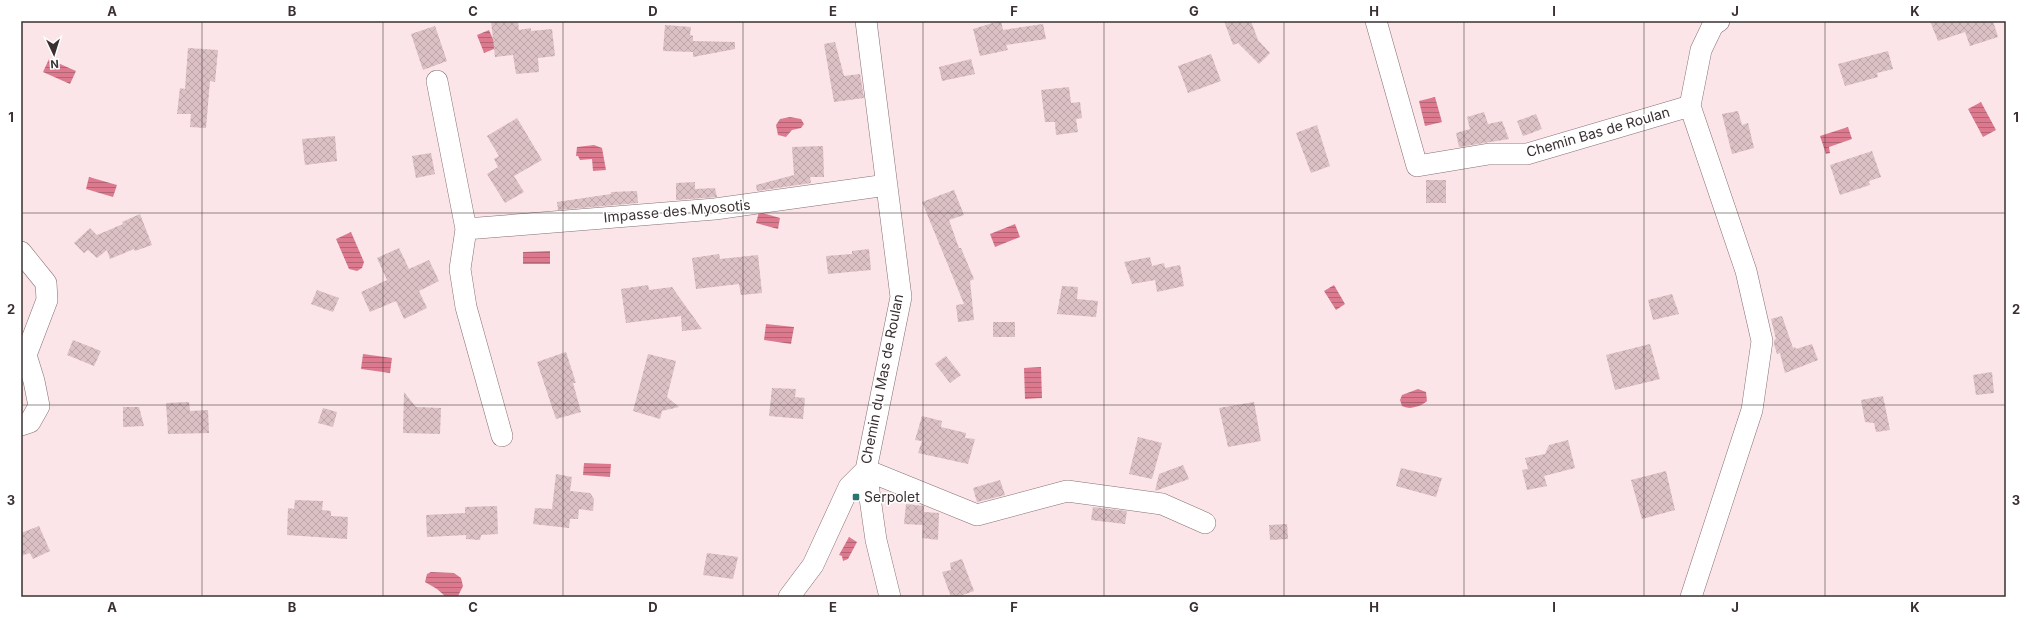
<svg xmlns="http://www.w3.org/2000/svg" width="2027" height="618" font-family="Inter,sans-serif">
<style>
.water{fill:url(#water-rules)}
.building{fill:url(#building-cross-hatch)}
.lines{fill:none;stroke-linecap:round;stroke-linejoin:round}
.minor-casing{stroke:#886f73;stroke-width:22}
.minor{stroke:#fff;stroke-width:21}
.grid{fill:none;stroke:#3a3031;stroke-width:1;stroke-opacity:0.55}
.poi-dot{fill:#2c746e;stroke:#fff;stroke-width:1.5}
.labels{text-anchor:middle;stroke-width:3;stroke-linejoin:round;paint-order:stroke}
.street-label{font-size:14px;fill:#3a3031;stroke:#fff}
.poi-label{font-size:14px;fill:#3a3031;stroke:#fff;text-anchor:start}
.neatline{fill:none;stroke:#3a3031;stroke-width:1.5}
.grid-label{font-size:13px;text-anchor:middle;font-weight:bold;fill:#3a3031}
</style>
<defs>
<pattern id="water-rules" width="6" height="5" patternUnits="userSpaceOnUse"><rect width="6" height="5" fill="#dd798f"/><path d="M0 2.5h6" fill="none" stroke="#b46475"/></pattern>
<pattern id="building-cross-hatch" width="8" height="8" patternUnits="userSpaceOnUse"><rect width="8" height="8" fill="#dbc0c4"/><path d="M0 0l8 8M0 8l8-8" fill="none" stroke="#bda5a9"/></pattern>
</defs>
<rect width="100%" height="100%" fill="#fbe5e8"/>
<path class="water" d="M 489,30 L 496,46 L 494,49 L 484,53 L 477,35 Z
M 49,59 L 76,71 L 70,84 L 43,72 Z
M 1435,97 L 1442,122 L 1425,126 L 1419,101 Z
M 1981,102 L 1996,130 L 1983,137 L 1968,109 Z
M 790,117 L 801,119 L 804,124 L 801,128 L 792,130 L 786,137 L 778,135 L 776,125 L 780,119 Z
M 1848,127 L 1852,139 L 1829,147 L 1830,153 L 1826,154 L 1820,136 Z
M 594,145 L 602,148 L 606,170 L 593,171 L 592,159 L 580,160 L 578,156 L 576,156 L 577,147 Z
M 89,177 L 117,185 L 113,197 L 86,189 Z
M 759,212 L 780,218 L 778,229 L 756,223 Z
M 1015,224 L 1020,237 L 995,247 L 990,234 Z
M 351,232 L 364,262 L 362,268 L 357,271 L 349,269 L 336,239 Z
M 550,251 L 550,264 L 523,264 L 523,252 Z
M 1334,285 L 1345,304 L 1336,310 L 1324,291 Z
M 766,324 L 794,327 L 791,344 L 764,340 Z
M 363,354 L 392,358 L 390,373 L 361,369 Z
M 1041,367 L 1042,398 L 1025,399 L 1024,368 Z
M 1418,389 L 1426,392 L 1427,401 C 1422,406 1410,410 1402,406 L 1400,400 L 1402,395 Z
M 584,463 L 611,464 L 610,477 L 583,475 Z
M 849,537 L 857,542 L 848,559 L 843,561 L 842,556 L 839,555 Z
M 431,572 L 454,573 L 461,578 L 463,586 L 458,596 L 446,597 L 437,589 L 425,582 L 427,574 Z"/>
<path class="building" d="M 491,21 L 518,21 L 519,30 L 531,28 L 531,31 L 552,29 L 555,56 L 538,58 L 539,72 L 516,74 L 513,55 L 495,57 Z
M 999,21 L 1001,21 L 1003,30 L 1043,24 L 1046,39 L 1006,45 L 1008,50 L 980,56 L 973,29 Z
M 1224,21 L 1251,21 L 1258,40 L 1270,53 L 1259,64 L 1238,43 L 1233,45 Z
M 1930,21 L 1993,21 L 1998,37 L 1970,46 L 1965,32 L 1938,41 Z
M 665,25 L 691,27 L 690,35 L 693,36 L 693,41 L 735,42 L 735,49 L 693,57 L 693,52 L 663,51 Z
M 435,26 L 447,61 L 423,70 L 411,34 Z
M 835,42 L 844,76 L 860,74 L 864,98 L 834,102 L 824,44 Z
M 188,48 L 218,50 L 215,82 L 210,81 L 206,128 L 190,127 L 191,114 L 177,114 L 180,88 L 185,89 Z
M 1888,51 L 1893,69 L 1877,73 L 1878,77 L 1845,86 L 1838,64 Z
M 1211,54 L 1221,81 L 1188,93 L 1178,66 Z
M 971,59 L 975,74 L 942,81 L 939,67 Z
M 1069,87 L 1071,103 L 1080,102 L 1082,118 L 1076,119 L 1078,132 L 1056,135 L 1055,122 L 1045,122 L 1041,90 Z
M 1738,111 L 1742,125 L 1748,123 L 1754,148 L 1732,154 L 1722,114 Z
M 1484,112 L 1488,124 L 1502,121 L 1509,139 L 1459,147 L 1456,133 L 1470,129 L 1467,117 Z
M 1536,114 L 1542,129 L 1523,136 L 1517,121 Z
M 517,118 L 542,160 L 514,176 L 524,192 L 505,203 L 487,174 L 498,167 L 494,159 L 499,156 L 487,136 Z
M 1317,125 L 1330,166 L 1311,173 L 1296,133 Z
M 335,136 L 337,161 L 305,165 L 302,139 Z
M 823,146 L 824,177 L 810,177 L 811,183 L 757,191 L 756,185 L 794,175 L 792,147 Z
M 1872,151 L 1881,177 L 1869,181 L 1870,185 L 1840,195 L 1830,165 Z
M 431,153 L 435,174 L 416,178 L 412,156 Z
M 1426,180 L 1446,180 L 1446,203 L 1426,203 Z
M 695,182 L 695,189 L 715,188 L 717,197 L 676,200 L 676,183 Z
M 954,190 L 964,215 L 949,220 L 959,248 L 961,248 L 974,279 L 970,281 L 974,320 L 958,322 L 956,305 L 964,304 L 922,202 Z
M 637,191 L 638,203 L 558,210 L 557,202 L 611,194 L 611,192 Z
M 140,214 L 152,245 L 135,251 L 134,249 L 110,259 L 107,250 L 97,258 L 88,250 L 84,253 L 74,243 L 90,228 L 97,235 L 123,224 L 122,222 Z
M 399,248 L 409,269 L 429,260 L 439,281 L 419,291 L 427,308 L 404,319 L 396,301 L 370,312 L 361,292 L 387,280 L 377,258 Z
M 869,249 L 871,270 L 828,274 L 826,256 L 852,254 L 852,251 Z
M 719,254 L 720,259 L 758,255 L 762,293 L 741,295 L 739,284 L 696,289 L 692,258 Z
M 1150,257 L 1152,266 L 1164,263 L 1165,268 L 1180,265 L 1184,286 L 1157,292 L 1155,280 L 1132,284 L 1124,262 Z
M 648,285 L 649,290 L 672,287 L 702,329 L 682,331 L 681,316 L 626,323 L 621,289 Z
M 1062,286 L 1078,287 L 1077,299 L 1098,301 L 1096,317 L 1057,314 Z
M 317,290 L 339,298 L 333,312 L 311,304 Z
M 1672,294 L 1679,314 L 1653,320 L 1648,300 Z
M 1782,316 L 1793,348 L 1795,347 L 1796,349 L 1812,344 L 1818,360 L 1785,373 L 1780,353 L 1777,354 L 1774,344 L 1774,340 L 1776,339 L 1771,319 Z
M 993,322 L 1015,322 L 1015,337 L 993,337 Z
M 73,340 L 101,351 L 94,366 L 67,355 Z
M 1650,344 L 1660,379 L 1615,390 L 1606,355 Z
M 566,352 L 576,383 L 573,383 L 581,412 L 556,419 L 537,362 Z
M 648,354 L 676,361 L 667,397 L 679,407 L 662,411 L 660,419 L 633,411 Z
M 946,356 L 961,375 L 950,383 L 935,364 Z
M 1992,372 L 1994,393 L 1976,395 L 1973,375 Z
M 772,388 L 796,389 L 795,397 L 805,398 L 803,419 L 769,416 Z
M 404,392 L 416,407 L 441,408 L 440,434 L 403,433 Z
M 1883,396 L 1890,430 L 1876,432 L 1874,423 L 1865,422 L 1861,400 Z
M 189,402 L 190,411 L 208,410 L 209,433 L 168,434 L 166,403 Z
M 1254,402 L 1261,441 L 1228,447 L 1219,408 Z
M 123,407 L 139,407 L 144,426 L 123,427 Z
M 323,408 L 337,412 L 333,427 L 318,423 Z
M 922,416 L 942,421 L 941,427 L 966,433 L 965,438 L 975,439 L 968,464 L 918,453 L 922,441 L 915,440 Z
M 1138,437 L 1162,443 L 1152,479 L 1129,474 Z
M 1568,440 L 1575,468 L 1544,476 L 1547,486 L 1527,490 L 1522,470 L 1528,469 L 1525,458 L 1545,454 L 1549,445 Z
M 1183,465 L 1189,479 L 1155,491 L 1159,474 Z
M 1401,468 L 1442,478 L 1436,497 L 1396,486 Z
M 1666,471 L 1675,510 L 1642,519 L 1631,480 Z
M 556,474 L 572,477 L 570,491 L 590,493 L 594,499 L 593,511 L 579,509 L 578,519 L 570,519 L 569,528 L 533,524 L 535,508 L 552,509 Z
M 1000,480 L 1005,495 L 977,502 L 973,488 Z
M 295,500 L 323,501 L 322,510 L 331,511 L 331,516 L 348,517 L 347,539 L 287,535 L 288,508 L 294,509 Z
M 906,504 L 924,506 L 924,512 L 939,513 L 938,540 L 922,538 L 923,520 L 923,525 L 904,524 Z
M 497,506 L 498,534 L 481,535 L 480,540 L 466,539 L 466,535 L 427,537 L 426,515 L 465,513 L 465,507 Z
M 1093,507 L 1127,511 L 1125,524 L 1091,520 Z
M 1287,524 L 1288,539 L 1270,540 L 1269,525 Z
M 39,526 L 50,551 L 33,559 L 30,553 L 21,556 L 21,533 Z
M 707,553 L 738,557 L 733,579 L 703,575 Z
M 962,559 L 974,591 L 957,597 L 951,597 L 942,572 L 951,570 L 950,563 Z"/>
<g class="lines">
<g class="minor-casing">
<path id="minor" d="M 1376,21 L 1417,166 L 1489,154 L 1527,154 L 1690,106
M 437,81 L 466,229 L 715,209 L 887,185
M 466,229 L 460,269 L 466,307 L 502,436
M 21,252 L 46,283 L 47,300 L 26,355 L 34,381 L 39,406 L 30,422 L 21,425
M 866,470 L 977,515 L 1067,491 L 1162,504 L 1205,523
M 866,470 L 876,540 L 890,597
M 789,597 L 813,565 L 849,487 L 866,470 L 901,297 L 866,21
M 1691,597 L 1752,410 L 1762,341 L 1746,271 L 1690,106 L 1701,50 L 1713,25 L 1719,21"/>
</g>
<use href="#minor" class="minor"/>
</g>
<path class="grid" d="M 202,21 L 202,597M 383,21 L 383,597M 563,21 L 563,597M 743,21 L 743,597M 923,21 L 923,597M 1104,21 L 1104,597M 1284,21 L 1284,597M 1464,21 L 1464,597M 1644,21 L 1644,597M 1825,21 L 1825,597M 21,213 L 2006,213M 21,405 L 2006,405"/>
<rect class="poi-dot" x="852" y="493" width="8" height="8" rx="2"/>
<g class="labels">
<g class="street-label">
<text transform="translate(1598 132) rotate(-16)" y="5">Chemin Bas de Roulan</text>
<text transform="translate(677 211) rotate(-5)" y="5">Impasse des Myosotis</text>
<text transform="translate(882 379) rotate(-79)" y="5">Chemin du Mas de Roulan</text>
</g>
<g class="poi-label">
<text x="864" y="502">Serpolet</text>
</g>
</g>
<rect width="2027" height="618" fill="none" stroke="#ffffff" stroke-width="44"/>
<g transform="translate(54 54) rotate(176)" stroke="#ffffff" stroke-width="3" paint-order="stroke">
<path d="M0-3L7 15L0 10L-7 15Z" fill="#3a3031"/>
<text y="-6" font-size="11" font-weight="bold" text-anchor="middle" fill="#3a3031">N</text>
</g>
<rect x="22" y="22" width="1983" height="574" class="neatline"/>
<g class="grid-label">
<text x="112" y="16">A</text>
<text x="292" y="16">B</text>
<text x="473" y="16">C</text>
<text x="653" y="16">D</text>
<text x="833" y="16">E</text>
<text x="1014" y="16">F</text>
<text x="1194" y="16">G</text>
<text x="1374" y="16">H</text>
<text x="1554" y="16">I</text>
<text x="1735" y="16">J</text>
<text x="1915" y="16">K</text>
<text x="11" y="122">1</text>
<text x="2016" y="122">1</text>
<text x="11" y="314">2</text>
<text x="2016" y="314">2</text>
<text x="11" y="505">3</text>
<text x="2016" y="505">3</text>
<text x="112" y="612">A</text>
<text x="292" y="612">B</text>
<text x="473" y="612">C</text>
<text x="653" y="612">D</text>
<text x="833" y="612">E</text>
<text x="1014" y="612">F</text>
<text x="1194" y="612">G</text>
<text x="1374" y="612">H</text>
<text x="1554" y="612">I</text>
<text x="1735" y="612">J</text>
<text x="1915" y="612">K</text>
</g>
</svg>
